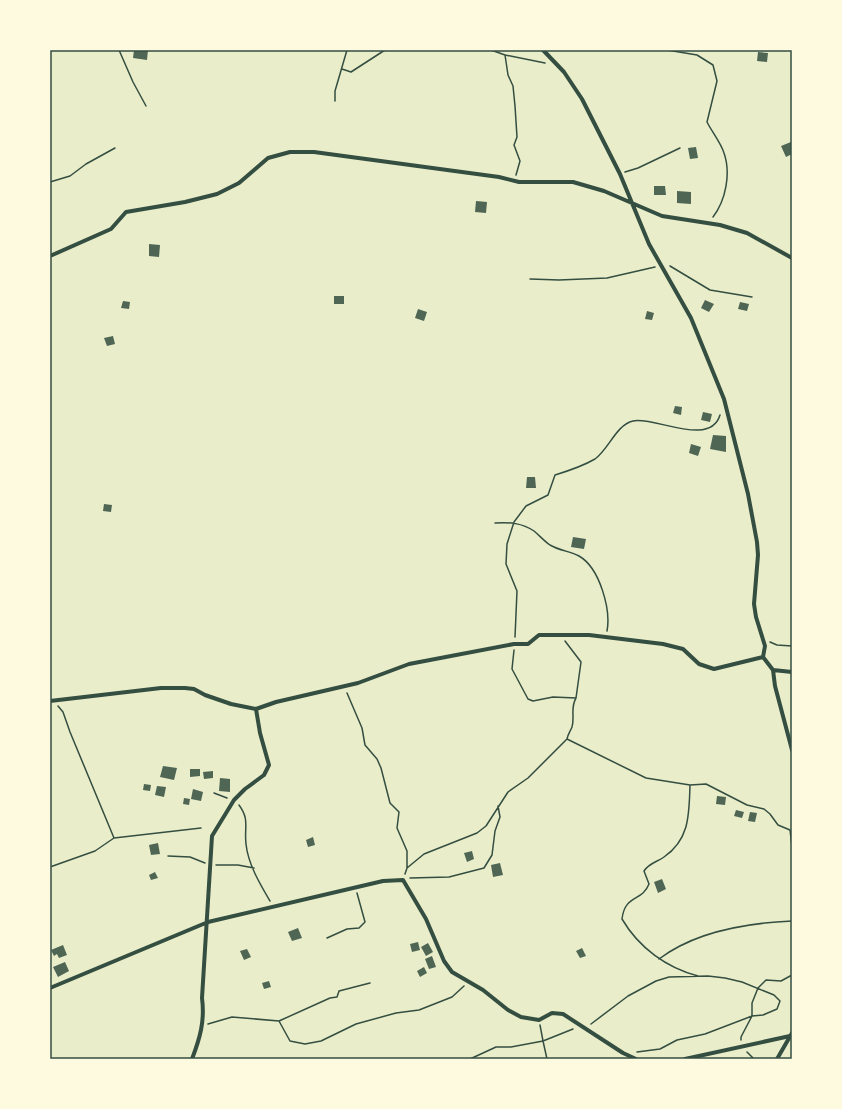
<svg xmlns="http://www.w3.org/2000/svg" width="842" height="1109" font-family="'PT Sans Narrow',sans-serif">
<style>
.building{fill:#4f6655}
.lines{fill:none;stroke-linecap:round;stroke-linejoin:round}
.path{stroke:#344e41;stroke-width:1.5}
.minor{stroke:#344e41;stroke-width:4}
.neatline{fill:none;stroke:#344e41;stroke-width:1.5}
</style>
<rect width="100%" height="100%" fill="#e9edc9"/>
<path class="building" d="M 134,50 L 148,50 L 147,60 L 133,58 Z
M 758,52 L 768,53 L 767,62 L 757,61 Z
M 791,142 L 792,154 L 786,157 L 781,146 Z
M 696,147 L 698,158 L 690,159 L 688,148 Z
M 654,186 L 665,186 L 666,195 L 654,195 Z
M 677,191 L 691,192 L 691,204 L 677,203 Z
M 476,201 L 487,202 L 486,213 L 475,212 Z
M 149,244 L 160,245 L 159,257 L 149,256 Z
M 334,296 L 344,296 L 344,304 L 334,304 Z
M 705,300 L 714,304 L 709,312 L 701,308 Z
M 123,301 L 130,302 L 129,309 L 121,308 Z
M 740,302 L 749,304 L 747,311 L 738,309 Z
M 418,309 L 427,312 L 424,321 L 415,318 Z
M 647,311 L 654,313 L 652,320 L 645,319 Z
M 113,336 L 115,344 L 107,346 L 104,338 Z
M 675,406 L 682,407 L 681,415 L 673,413 Z
M 703,412 L 712,414 L 710,422 L 701,420 Z
M 713,435 L 726,436 L 726,452 L 710,449 Z
M 691,444 L 701,447 L 698,456 L 689,453 Z
M 527,477 L 535,477 L 536,488 L 526,488 Z
M 104,504 L 112,505 L 111,512 L 103,511 Z
M 573,537 L 586,539 L 584,549 L 571,547 Z
M 163,766 L 177,768 L 174,780 L 160,777 Z
M 190,769 L 200,769 L 200,776 L 190,777 Z
M 213,771 L 213,778 L 204,779 L 203,772 Z
M 220,778 L 230,779 L 230,792 L 219,791 Z
M 144,784 L 151,785 L 150,791 L 143,790 Z
M 157,786 L 166,787 L 164,797 L 155,795 Z
M 193,789 L 203,792 L 201,801 L 191,799 Z
M 717,796 L 726,797 L 725,805 L 716,804 Z
M 184,798 L 190,799 L 189,805 L 183,804 Z
M 736,810 L 744,812 L 742,818 L 734,816 Z
M 750,812 L 757,813 L 755,822 L 748,821 Z
M 313,837 L 315,845 L 308,847 L 306,840 Z
M 158,843 L 160,854 L 151,855 L 149,845 Z
M 472,851 L 474,859 L 467,862 L 464,853 Z
M 500,863 L 503,875 L 493,877 L 491,865 Z
M 155,872 L 158,878 L 151,880 L 149,875 Z
M 662,879 L 666,889 L 658,893 L 654,882 Z
M 298,928 L 302,938 L 292,941 L 288,932 Z
M 418,942 L 420,950 L 412,952 L 410,944 Z
M 428,943 L 433,952 L 426,956 L 421,947 Z
M 63,945 L 67,955 L 59,958 L 57,954 L 54,956 L 51,950 Z
M 582,948 L 586,956 L 580,958 L 576,951 Z
M 247,949 L 251,957 L 244,960 L 240,951 Z
M 432,956 L 436,967 L 429,969 L 425,959 Z
M 65,962 L 69,971 L 58,977 L 53,967 Z
M 424,967 L 427,973 L 420,977 L 417,971 Z
M 269,981 L 271,987 L 264,989 L 262,983 Z"/>
<g class="lines">
<path class="path" d="M 119,50 L 133,82 L 146,106
M 491,50 L 505,55
M 667,50 L 697,55 L 713,65 L 717,81 L 707,122 C 712,132 721,143 724,153 C 731,173 726,200 713,217
M 342,69 L 351,72 L 385,50
M 335,101 L 335,91 L 347,50
M 625,172 L 638,168 L 680,148
M 516,175 L 520,161 L 514,145 L 517,137 L 515,106 L 513,86 L 508,75 L 505,55 L 545,63
M 50,182 L 70,176 L 86,164 L 115,148
M 670,266 L 710,290 L 752,297
M 530,279 L 559,280 L 607,278 L 655,267
M 495,523 C 510,522 522,523 534,531 C 540,536 544,541 550,545 C 560,551 570,551 579,556 C 600,568 611,610 607,631
M 515,637 L 517,591 L 506,564 L 507,544 L 514,522 L 526,506 L 548,495 L 555,475 C 568,471 583,466 595,459 C 609,449 616,425 633,421 C 654,416 710,448 720,415
M 565,641 L 581,662 L 576,698
M 770,642 L 777,645 L 792,646
M 514,650 L 512,669 L 528,699 L 533,701 L 553,697 L 576,698 C 570,708 575,717 572,727 C 570,732 568,734 567,739
M 347,693 L 362,728 L 365,745 L 377,759 L 381,768 L 390,803 L 399,812 L 397,828 L 407,851 L 407,868
M 58,706 L 63,712 L 70,732 L 114,838 L 201,828
M 690,785 C 689,814 690,839 664,857 C 657,862 649,863 644,871 L 649,884 C 642,902 625,894 622,919 C 639,948 667,968 698,976
M 214,793 L 227,798
M 239,805 C 250,820 244,827 246,844 C 248,864 260,884 270,901
M 168,856 L 190,857 L 205,863
M 216,865 L 238,865 L 254,868
M 50,867 L 95,851 L 114,838
M 405,874 L 407,868 L 424,854 L 477,833 L 486,826 L 508,792 L 528,778 L 567,739 L 646,778 L 690,785 L 706,784 L 747,805 L 764,809 L 770,814 L 778,825 L 790,830 L 792,847
M 410,878 L 449,877 L 484,868 L 492,855 L 495,831 L 500,817 L 498,806
M 327,938 L 347,929 L 359,928 L 365,922 L 357,893
M 659,959 C 696,931 747,923 792,921
M 279,1021 L 290,1041 L 305,1044 L 321,1041 L 356,1024 L 396,1013 L 419,1010 L 452,997 L 464,986
M 208,1024 L 232,1017 L 279,1021 L 330,998 L 337,997 L 339,991 L 370,983
M 591,1024 L 628,996 L 656,981 L 669,977 L 708,976 L 725,978 L 742,982 L 774,995 L 780,1001 L 777,1009 L 763,1015 L 752,1016 L 705,1034 L 677,1040 L 660,1049 L 637,1052
M 540,1025 L 543,1041 L 573,1029
M 741,1040 L 741,1037 L 752,1016 L 752,1003 L 758,988 L 766,980 L 781,981 L 792,975
M 747,1052 L 754,1059
M 470,1059 L 496,1047 L 511,1047 L 543,1041 L 547,1059"/>
<path class="minor" d="M 543,50 L 564,72 L 582,99 L 620,174 L 649,244 L 691,318 L 724,399 L 748,494 L 757,542 L 758,555 L 754,604 L 756,617 L 765,646 L 763,657
M 50,256 L 111,229 L 126,212 L 185,202 L 217,194 L 239,183 L 268,158 L 290,152 L 314,152 L 499,177 L 519,182 L 573,182 L 604,191 L 662,216 L 720,225 L 747,233 L 792,258
M 763,657 L 773,670 L 792,672
M 773,670 L 775,686 L 792,750
M 50,701 L 161,688 L 185,688 L 194,689 L 205,695 L 231,704 L 256,709 L 276,702 L 358,683 L 409,664 L 514,644 L 528,644 L 539,635 L 589,635 L 663,644 L 683,649 L 699,664 L 714,669 L 763,657
M 50,988 L 208,922 L 383,881 L 403,880 L 426,919 L 444,961 L 452,972 L 483,990 L 508,1010 L 521,1017 L 539,1020 L 552,1013 L 563,1014 L 623,1053 L 636,1059
M 192,1059 C 200,1038 205,1021 202,998 L 212,836 L 234,800 L 245,789 L 264,775 L 269,765 L 260,733 L 256,709
M 685,1059 L 790,1036
M 777,1059 L 792,1033"/>
</g>
<rect width="842" height="1109" fill="none" stroke="#fefae0" stroke-width="102"/>
<rect x="51" y="51" width="740" height="1007" class="neatline"/>
</svg>
